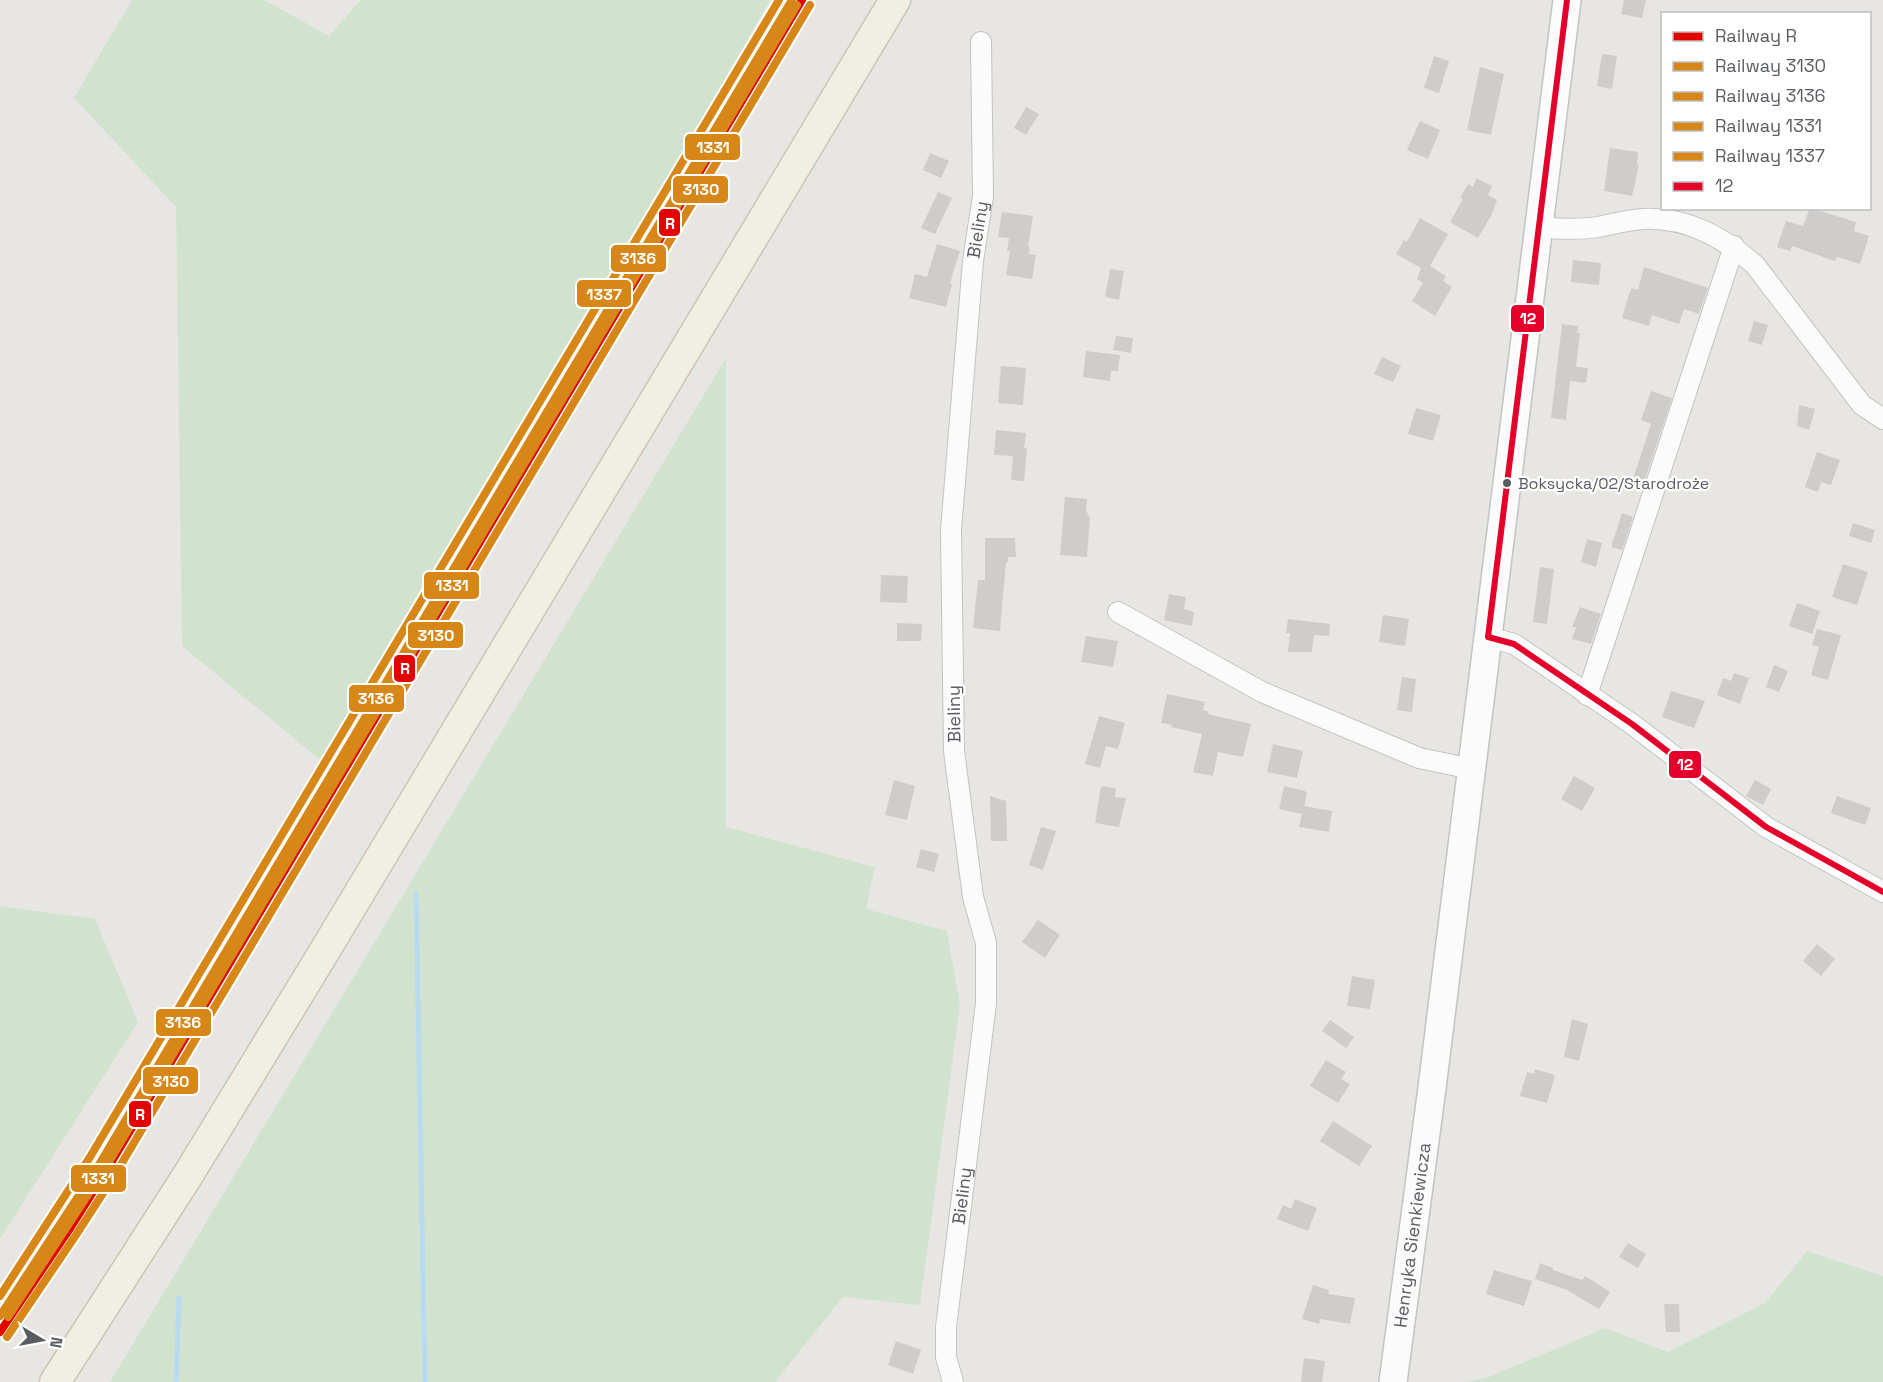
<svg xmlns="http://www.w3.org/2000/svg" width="1883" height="1382" font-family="'Space Grotesk',sans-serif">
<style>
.green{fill:#d1e3ce}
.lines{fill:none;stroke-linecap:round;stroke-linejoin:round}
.stream{stroke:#b8dbf1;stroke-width:5}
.building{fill:#cfcdcb}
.minor-casing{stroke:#c4c3c3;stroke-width:22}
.secondary-casing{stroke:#c3c3c3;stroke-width:30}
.primary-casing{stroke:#cec4b2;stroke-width:33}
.minor{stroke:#fcfbfb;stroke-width:20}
.secondary{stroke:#fcfbfb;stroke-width:27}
.primary{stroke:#f0eee5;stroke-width:30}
.bus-1-casing{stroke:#fff;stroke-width:10}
.bus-1{stroke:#e4002b;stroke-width:6}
.rail-1-casing{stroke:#fff;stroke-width:12}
.rail-2-casing{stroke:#fff;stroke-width:12}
.rail-3-casing{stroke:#fff;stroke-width:12}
.rail-4-casing{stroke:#fff;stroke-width:12}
.rail-5-casing{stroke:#fff;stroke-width:12}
.rail-1{stroke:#e50000;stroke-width:8}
.rail-2{stroke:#d68718;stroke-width:8}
.rail-3{stroke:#d68718;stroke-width:8}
.rail-4{stroke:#d68718;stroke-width:8}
.rail-5{stroke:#d68718;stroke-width:8}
.bus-dot{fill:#595c60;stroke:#fff;stroke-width:2}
.labels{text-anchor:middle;stroke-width:4.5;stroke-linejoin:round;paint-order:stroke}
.bus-label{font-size:16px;fill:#595c60;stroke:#fff;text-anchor:start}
.street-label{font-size:18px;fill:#595c60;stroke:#fff}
.line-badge{stroke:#fff;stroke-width:2}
.badge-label{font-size:16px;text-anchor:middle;font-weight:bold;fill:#fff}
</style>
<rect width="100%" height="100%" fill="#e8e6e2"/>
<path class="green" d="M 132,0 L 264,0 L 329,36 L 361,0 L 770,0 L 330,768 L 182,646 L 176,207 L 74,98 Z
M 726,358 L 726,827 L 875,867 L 866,909 L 947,931 L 960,1005 L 920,1305 L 843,1297 L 775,1382 L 110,1382 Z
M 0,906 L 95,919 L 138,1022 L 0,1239 Z
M 1807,1251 L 1883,1276 L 1883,1382 L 1466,1382 L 1489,1377 L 1605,1328 L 1668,1352 L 1765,1303 Z"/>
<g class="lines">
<path class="stream" d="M 416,895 L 425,1382
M 176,1382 L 179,1298"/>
</g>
<path class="building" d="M 1624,0 L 1646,0 L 1642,18 L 1621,14 Z
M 1602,54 L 1617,56 L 1612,89 L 1597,86 Z
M 1434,56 L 1449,61 L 1439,93 L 1424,88 Z
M 1480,67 L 1504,74 L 1491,135 L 1467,130 Z
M 1026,107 L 1039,114 L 1026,135 L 1014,128 Z
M 1420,121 L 1440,130 L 1428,159 L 1407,150 Z
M 1610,148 L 1638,152 L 1637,165 L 1639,165 L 1632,196 L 1604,191 Z
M 930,153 L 949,161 L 941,178 L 923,170 Z
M 1476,178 L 1492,186 L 1488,195 L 1497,200 L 1491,216 L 1478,238 L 1450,222 L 1463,199 L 1460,198 L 1468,184 L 1473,187 Z
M 938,192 L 952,198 L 935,234 L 921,228 Z
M 1810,208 L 1856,222 L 1854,231 L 1869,236 L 1860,264 L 1837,257 L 1835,261 L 1792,246 L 1790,251 L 1777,247 L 1786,221 L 1803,226 Z
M 1002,212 L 1033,216 L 1028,247 L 1030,247 L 1029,254 L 1036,255 L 1032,279 L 1006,275 L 1010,251 L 1007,251 L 1009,238 L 998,237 Z
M 1420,218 L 1448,234 L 1430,266 L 1446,276 L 1443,281 L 1452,287 L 1435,316 L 1412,301 L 1423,283 L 1417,279 L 1421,268 L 1396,254 L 1404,240 L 1407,242 Z
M 937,244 L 960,251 L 950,283 L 952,284 L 946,307 L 909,298 L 915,274 L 927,277 Z
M 1573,260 L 1601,263 L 1599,285 L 1571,282 Z
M 1644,267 L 1708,288 L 1699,314 L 1684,309 L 1679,324 L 1652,315 L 1649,326 L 1622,318 L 1629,294 L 1632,288 L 1638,290 Z
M 1110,269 L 1124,271 L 1119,300 L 1105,297 Z
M 1754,321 L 1768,325 L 1762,345 L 1748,341 Z
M 1562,324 L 1578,326 L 1577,333 L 1580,333 L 1576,367 L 1588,368 L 1586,383 L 1570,381 L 1566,420 L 1551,418 Z
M 1116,336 L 1133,338 L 1131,353 L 1113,350 Z
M 1086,351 L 1120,355 L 1118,371 L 1111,371 L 1110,381 L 1083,377 Z
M 1382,357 L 1401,366 L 1393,382 L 1374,374 Z
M 1001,366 L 1026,368 L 1023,405 L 998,403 Z
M 1651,391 L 1672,398 L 1644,482 L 1633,479 L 1651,424 L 1641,420 Z
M 1799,405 L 1815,409 L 1809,430 L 1797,426 Z
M 1416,408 L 1441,415 L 1433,441 L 1408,434 Z
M 996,430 L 1026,433 L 1024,448 L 1027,448 L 1024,481 L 1011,480 L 1013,456 L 994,455 Z
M 1817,452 L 1840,460 L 1831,485 L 1821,482 L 1818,492 L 1805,487 Z
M 1065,497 L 1087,499 L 1086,510 L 1090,519 L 1087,557 L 1060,555 Z
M 1622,513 L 1633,517 L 1622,550 L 1611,547 Z
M 1853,523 L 1875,530 L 1871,543 L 1849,536 Z
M 985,538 L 1015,538 L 1016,557 L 1008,557 L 1008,562 L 1006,562 L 1000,631 L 973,628 L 978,580 L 985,580 Z
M 1587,539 L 1602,543 L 1596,567 L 1581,562 Z
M 1843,564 L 1868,572 L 1857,605 L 1832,597 Z
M 1540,567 L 1554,569 L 1547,624 L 1533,622 Z
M 881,575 L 908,576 L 907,603 L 880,602 Z
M 1169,594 L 1186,597 L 1184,609 L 1194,612 L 1192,626 L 1164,620 Z
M 1797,603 L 1820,611 L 1812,634 L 1789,626 Z
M 1580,607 L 1601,614 L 1591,644 L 1572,639 L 1576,627 L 1572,627 Z
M 1383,615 L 1409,619 L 1405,646 L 1379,642 Z
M 1288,619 L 1330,624 L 1329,636 L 1314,635 L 1312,652 L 1288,652 L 1290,633 L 1286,633 Z
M 897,623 L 922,624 L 921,641 L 897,641 Z
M 1817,629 L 1841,635 L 1828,680 L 1811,675 L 1819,647 L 1812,645 Z
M 1086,636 L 1118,641 L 1113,667 L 1081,662 Z
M 1774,665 L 1788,671 L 1779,692 L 1766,687 Z
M 1734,673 L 1749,678 L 1740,704 L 1717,695 L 1723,678 L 1731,681 Z
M 1402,677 L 1416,679 L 1412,712 L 1397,710 Z
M 1671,691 L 1705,701 L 1694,728 L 1662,717 Z
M 1167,694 L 1205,702 L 1203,710 L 1209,712 L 1208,714 L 1251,724 L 1243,757 L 1218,752 L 1213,776 L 1193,772 L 1202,734 L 1171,727 L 1172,725 L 1161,723 Z
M 1099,716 L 1125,723 L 1118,749 L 1101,745 L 1106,746 L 1100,768 L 1085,764 Z
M 1273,744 L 1303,751 L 1297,778 L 1267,772 Z
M 1574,776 L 1595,788 L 1582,811 L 1561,799 Z
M 894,780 L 915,786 L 907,820 L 885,815 Z
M 1755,780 L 1771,789 L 1763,805 L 1746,796 Z
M 1101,786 L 1116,788 L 1115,797 L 1126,798 L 1119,827 L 1095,823 Z
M 1284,786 L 1305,791 L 1307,793 L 1304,808 L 1304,806 L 1332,811 L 1329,832 L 1299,827 L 1302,814 L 1279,809 Z
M 990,796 L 1006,801 L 1007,841 L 991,841 Z
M 1837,796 L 1871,808 L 1865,825 L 1831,813 Z
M 1041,827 L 1056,831 L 1043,870 L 1029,865 Z
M 921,849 L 939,854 L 934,872 L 916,867 Z
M 1038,920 L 1060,935 L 1045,958 L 1022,942 Z
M 1817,944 L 1835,959 L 1821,976 L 1803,961 Z
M 1352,976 L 1375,980 L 1370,1009 L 1347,1006 Z
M 1572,1019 L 1588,1024 L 1579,1061 L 1564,1057 Z
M 1330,1020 L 1354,1037 L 1346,1048 L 1322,1031 Z
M 1326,1060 L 1346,1072 L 1341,1079 L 1350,1084 L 1338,1103 L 1310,1086 Z
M 1535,1069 L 1555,1075 L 1547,1103 L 1520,1096 L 1527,1072 L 1534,1074 Z
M 1333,1121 L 1372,1146 L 1359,1166 L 1320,1141 Z
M 1295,1199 L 1317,1208 L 1308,1231 L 1277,1219 L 1283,1205 L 1291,1209 Z
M 1628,1243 L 1646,1254 L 1638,1268 L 1619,1257 Z
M 1540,1263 L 1553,1268 L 1553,1270 L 1582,1280 L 1585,1276 L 1610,1292 L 1599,1309 L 1567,1290 L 1535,1279 Z
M 1494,1270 L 1532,1281 L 1524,1306 L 1486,1294 Z
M 1313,1285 L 1329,1290 L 1328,1294 L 1355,1298 L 1350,1324 L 1320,1319 L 1319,1324 L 1302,1319 Z
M 1664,1304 L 1679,1304 L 1680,1332 L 1666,1332 Z
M 896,1341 L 921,1350 L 913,1374 L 888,1365 Z
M 1304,1358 L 1325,1361 L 1322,1382 L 1301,1382 Z"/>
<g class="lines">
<g class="minor-casing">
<g id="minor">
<path d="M 1538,227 C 1558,229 1579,230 1598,227 C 1613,224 1628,220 1643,219 C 1687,217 1723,237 1755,265 L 1862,405 L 1883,419"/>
<path d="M 1118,612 L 1262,692 L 1419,758 L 1472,769"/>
<path d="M 1488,637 L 1514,644 L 1632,724 L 1766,827 L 1883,892"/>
<path d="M 1587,695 L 1734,246"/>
<path id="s1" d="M 953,1382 L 946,1357 L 946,1327 L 986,1003 L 986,943 L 973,897 L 954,751 L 951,530 L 973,261 L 983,196 L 981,42"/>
</g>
</g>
<g class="secondary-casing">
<g id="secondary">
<path id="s2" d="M 1393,1382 L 1432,1088 L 1567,0"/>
</g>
</g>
<g class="primary-casing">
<path id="primary" d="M 55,1382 L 188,1175 L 324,952 L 895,0"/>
</g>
<use href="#minor" class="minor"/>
<use href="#secondary" class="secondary"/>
<use href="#primary" class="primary"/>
<g class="bus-1-casing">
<path id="bus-1" d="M 1488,637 L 1567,0
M 1488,637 L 1514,644 L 1632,724 L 1766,827 L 1883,892"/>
</g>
<use href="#bus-1" class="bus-1"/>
<g class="rail-1-casing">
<path id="rail-1" d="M 0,1332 L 69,1230 L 108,1168 L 802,0"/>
</g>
<g class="rail-2-casing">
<path id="rail-2" d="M 7,1337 L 76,1235 L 116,1173 L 810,5"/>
</g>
<g class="rail-3-casing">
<path id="rail-3" d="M 0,1316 L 100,1163 L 792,0"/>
</g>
<g class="rail-4-casing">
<path id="rail-4" d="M 8,1317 L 106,1167 L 797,5"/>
</g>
<g class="rail-5-casing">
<path id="rail-5" d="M 0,1296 L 90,1157 L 779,0"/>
</g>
<use href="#rail-1" class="rail-1"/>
<use href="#rail-2" class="rail-2"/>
<use href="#rail-3" class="rail-3"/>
<use href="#rail-4" class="rail-4"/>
<use href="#rail-5" class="rail-5"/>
</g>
<circle class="bus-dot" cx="1507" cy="483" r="5"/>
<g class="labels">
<g class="bus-label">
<text x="1518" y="489">Boksycka/02/Starodroże</text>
</g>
<g class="street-label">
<text dy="6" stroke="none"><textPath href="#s1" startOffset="1160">Bieliny</textPath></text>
<text transform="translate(954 714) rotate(-91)" y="6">Bieliny</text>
<text dy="6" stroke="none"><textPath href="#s1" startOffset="188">Bieliny</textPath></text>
<text dy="6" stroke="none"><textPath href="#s2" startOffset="148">Henryka Sienkiewicza</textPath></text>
</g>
</g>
<g class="line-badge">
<rect x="684" y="133" width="57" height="28" rx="6" fill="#d68718"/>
<rect x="672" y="175" width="57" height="29" rx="6" fill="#d68718"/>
<rect x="658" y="208" width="23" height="29" rx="6" fill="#e50000"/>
<rect x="610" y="244" width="57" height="29" rx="6" fill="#d68718"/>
<rect x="576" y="279" width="56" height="29" rx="6" fill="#d68718"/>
<rect x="1510" y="304" width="35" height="29" rx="6" fill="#e4002b"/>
<rect x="423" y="571" width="57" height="29" rx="6" fill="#d68718"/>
<rect x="407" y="621" width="57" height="28" rx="6" fill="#d68718"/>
<rect x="393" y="654" width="23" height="29" rx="6" fill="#e50000"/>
<rect x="348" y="684" width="57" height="29" rx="6" fill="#d68718"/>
<rect x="1668" y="750" width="34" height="29" rx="6" fill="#e4002b"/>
<rect x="155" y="1008" width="57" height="29" rx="6" fill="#d68718"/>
<rect x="142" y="1066" width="57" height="29" rx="6" fill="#d68718"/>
<rect x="128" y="1100" width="24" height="28" rx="6" fill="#e50000"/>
<rect x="70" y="1164" width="57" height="29" rx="6" fill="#d68718"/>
</g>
<g class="badge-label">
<text x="713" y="153">1331</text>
<text x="701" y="195">3130</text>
<text x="670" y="229">R</text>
<text x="638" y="264">3136</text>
<text x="604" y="300">1337</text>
<text x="1528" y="324">12</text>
<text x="452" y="591">1331</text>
<text x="436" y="641">3130</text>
<text x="405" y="674">R</text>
<text x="376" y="704">3136</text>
<text x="1685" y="770">12</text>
<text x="183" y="1028">3136</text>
<text x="171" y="1087">3130</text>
<text x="140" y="1120">R</text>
<text x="98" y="1184">1331</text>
</g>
<rect x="1661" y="12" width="210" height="198" fill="#ffffff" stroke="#bdbebf" stroke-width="1.5"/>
<rect x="1673" y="32" width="30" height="9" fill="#e50000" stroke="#bdbebf" stroke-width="1.5"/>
<text x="1715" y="42" font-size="18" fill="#595c60">Railway R</text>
<rect x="1673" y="62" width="30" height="9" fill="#d68718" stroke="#bdbebf" stroke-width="1.5"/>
<text x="1715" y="72" font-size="18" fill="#595c60">Railway 3130</text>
<rect x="1673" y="92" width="30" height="9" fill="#d68718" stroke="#bdbebf" stroke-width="1.5"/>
<text x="1715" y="102" font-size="18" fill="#595c60">Railway 3136</text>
<rect x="1673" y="122" width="30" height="9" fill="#d68718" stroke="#bdbebf" stroke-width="1.5"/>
<text x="1715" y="132" font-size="18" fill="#595c60">Railway 1331</text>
<rect x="1673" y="152" width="30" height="9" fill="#d68718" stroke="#bdbebf" stroke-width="1.5"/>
<text x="1715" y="162" font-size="18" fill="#595c60">Railway 1337</text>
<rect x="1673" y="182" width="30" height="9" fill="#e4002b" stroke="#bdbebf" stroke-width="1.5"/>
<text x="1715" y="192" font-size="18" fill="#595c60">12</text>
<g transform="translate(42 1340) rotate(100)" stroke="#ffffff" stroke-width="4.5" paint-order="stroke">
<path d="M0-4.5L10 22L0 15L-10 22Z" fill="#595c60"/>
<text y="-9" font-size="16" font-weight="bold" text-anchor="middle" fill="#595c60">N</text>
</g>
</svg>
